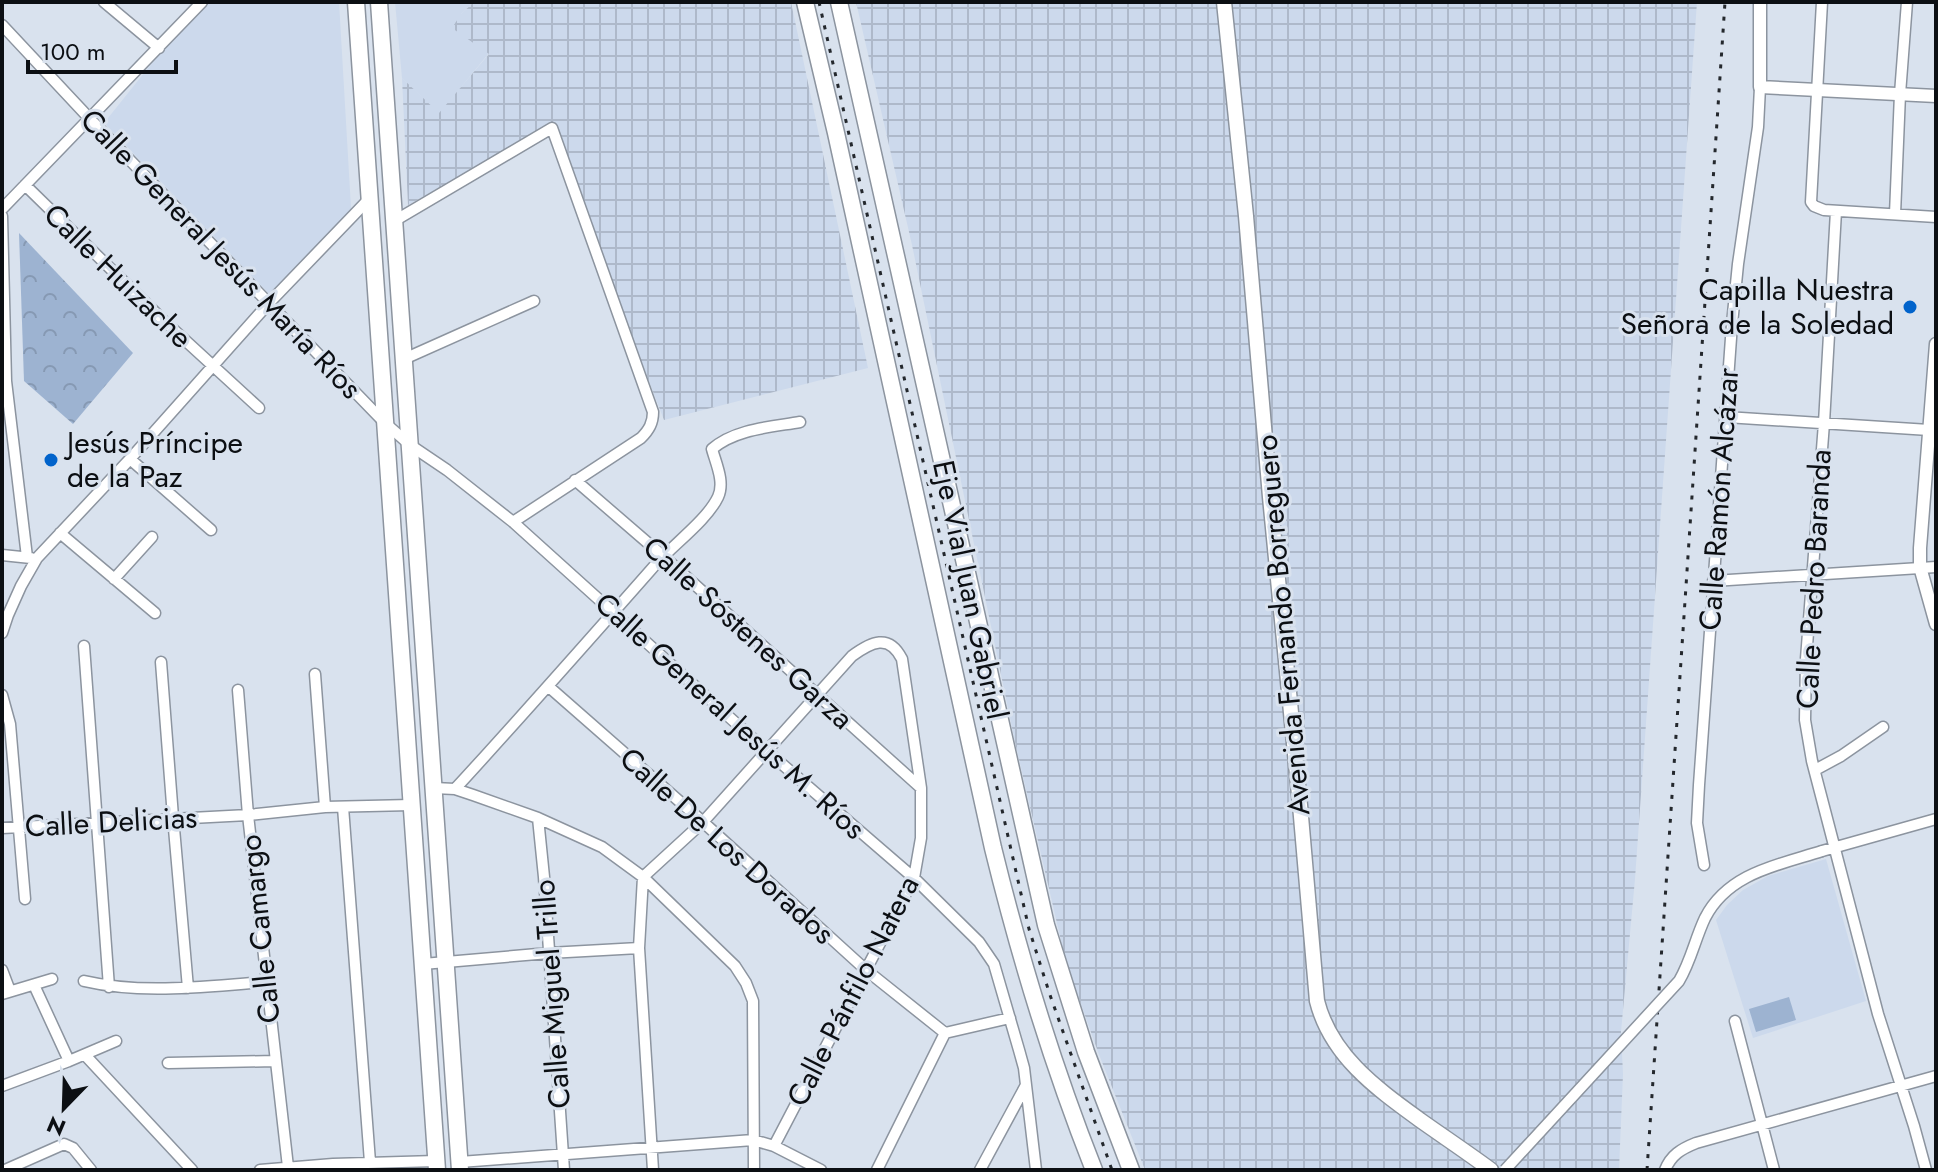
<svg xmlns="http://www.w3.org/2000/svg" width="1938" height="1172" font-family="Jost,sans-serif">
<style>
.built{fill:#ccd9ec}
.industrial{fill:url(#industrial-grid)}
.park{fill:url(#park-crowns)}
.pitch{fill:#9db3d1}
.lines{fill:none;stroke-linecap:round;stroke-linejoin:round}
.minor-casing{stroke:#8c949f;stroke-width:13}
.tertiary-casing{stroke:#8c949f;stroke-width:15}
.secondary-casing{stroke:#8c949f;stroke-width:17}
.primary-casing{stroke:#8c949f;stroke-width:19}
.minor{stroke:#fff;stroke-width:10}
.tertiary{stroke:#fff;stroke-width:12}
.secondary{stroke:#fff;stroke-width:14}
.primary{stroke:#fff;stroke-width:16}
.rail{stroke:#24282d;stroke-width:3;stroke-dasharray:4 8;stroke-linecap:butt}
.minor-bridge-casing{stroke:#8c949f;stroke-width:13;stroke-linecap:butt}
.minor-bridge{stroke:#fff;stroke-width:10}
.poi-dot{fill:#0163cb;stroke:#d9e2ee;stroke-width:3}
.labels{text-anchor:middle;stroke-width:6;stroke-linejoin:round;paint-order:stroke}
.street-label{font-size:30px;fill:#0c0f13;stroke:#d9e2ee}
.poi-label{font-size:30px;fill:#0c0f13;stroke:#d9e2ee;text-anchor:end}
</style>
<defs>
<pattern id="industrial-grid" width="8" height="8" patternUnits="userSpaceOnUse" patternTransform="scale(2)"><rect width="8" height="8" fill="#ccd9ec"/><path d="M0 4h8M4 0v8" fill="none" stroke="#aeb9ca"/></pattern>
<pattern id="park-crowns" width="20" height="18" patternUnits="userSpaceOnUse" patternTransform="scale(2)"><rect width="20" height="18" fill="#9db3d1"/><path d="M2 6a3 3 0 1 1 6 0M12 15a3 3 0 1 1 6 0" fill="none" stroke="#8699b3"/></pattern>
</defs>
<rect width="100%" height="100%" fill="#d9e2ee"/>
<path class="built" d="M 201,2 L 339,2 L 352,225 L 274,299 L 104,123 Z
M 395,2 L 474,2 L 461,14 L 489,53 L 439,114 L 402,78 Z
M 1826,859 L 1866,1001 L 1753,1038 L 1716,920 L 1727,905 L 1743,890 L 1768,876 Z"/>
<path class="industrial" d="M 474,2 L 791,2 L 868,368 L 664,420 L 550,127 L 408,205 L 402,78 L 439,113 L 489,54 L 452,28 L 461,14 Z
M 856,2 L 1697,2 L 1635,879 L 1621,1032 L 1623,1074 L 1619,1170 L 1145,1170 L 1098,1052 L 1066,962 L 1015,742 L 912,245 Z"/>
<path class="park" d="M 19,233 L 133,353 L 73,424 L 24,381 Z"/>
<path class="pitch" d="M 1789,997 L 1796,1020 L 1756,1032 L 1749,1009 Z"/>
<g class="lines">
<g class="minor-casing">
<path id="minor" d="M 104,2 L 159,48
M 1822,2 L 1811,202 L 1814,206 L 1824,210 L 1936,217
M 2,25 L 90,119 L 384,422 L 410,445 L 447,470 L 513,522 L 768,752 L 914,878 L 979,942 L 994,964 L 1019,1050 L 1024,1068 L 1036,1170
M 25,185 L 163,320 L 259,408
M 2,209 L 202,2
M 1836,211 L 1824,423 L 1806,659 L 1805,720 L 1812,761 L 1878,1014 L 1914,1126 L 1926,1170
M 1895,214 L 1900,94 L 1907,2
M 2,216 L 6,381 L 27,557
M 396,220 L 552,128 L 653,412 C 653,423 649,430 641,438 L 513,522
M 404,359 L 534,301
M 1726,417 L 1929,430
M 130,459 L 211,530
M 575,480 L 663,556 L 921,788
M 60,533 L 155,613
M 2,555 L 31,558
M 114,579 L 152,537
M 1713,581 L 1936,567
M 2,633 L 8,615 L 21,586 L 37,558 L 130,459 L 269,303 L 370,198
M 84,646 L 109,987
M 161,662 L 173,817 L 188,988
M 315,674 L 325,807
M 549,687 L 703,822 L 866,970 L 945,1033
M 238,690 L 248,815 L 288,1167
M 2,695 L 10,724 L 25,899
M 1815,770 L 1841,756 L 1883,727
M 434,788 L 455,789 L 473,795 L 538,818 L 602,847 L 643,877 L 735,966 L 746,983 L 753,1001 L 754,1170
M 455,789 C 523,715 589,640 656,564 C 674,544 707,520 718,497 C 725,482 716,464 712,449 C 735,429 771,427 800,422
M 343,807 L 370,1162
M 538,818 L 544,877 L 564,1170
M 2,828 L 248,815 L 325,807 L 411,805
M 1822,851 L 1936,819
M 1704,865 L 1697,823 L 1699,785 L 1732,324 L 1738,264 L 1758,127 L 1760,87
M 423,964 L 549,953 L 639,948
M 2,970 L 10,991
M 84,981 C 144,995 206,986 266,982
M 34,985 L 69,1061
M 2,994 L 52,979
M 1735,1021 L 1774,1170
M 85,1055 L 192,1170
M 168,1063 L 275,1061
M 2,1086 L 69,1061 L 116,1041
M 460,1162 L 753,1140 L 774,1146 L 821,1170
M 5,1170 L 64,1144 L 73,1148 L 91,1170
M 260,1170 L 333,1164 L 436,1161
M 653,1170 L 639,948 L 643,877 L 703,822 L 852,656 C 871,642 889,633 902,659 L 921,788 L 921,838 L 914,878 L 774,1146
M 877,1170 L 945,1033 L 1010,1018
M 980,1170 L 1026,1085
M 1665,1170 C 1671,1155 1681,1149 1696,1143 L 1936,1076"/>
</g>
<g class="tertiary-casing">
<path id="tertiary" d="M 1760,2 L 1760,87 L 1936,96
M 1936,344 L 1920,548 L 1920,567 L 1936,624"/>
</g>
<g class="secondary-casing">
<path id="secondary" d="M 1224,2 L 1246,216 L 1270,497 L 1300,805 L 1317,1001 C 1331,1056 1376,1088 1420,1120 C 1444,1137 1468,1153 1491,1170"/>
</g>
<g class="primary-casing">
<path id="primary" d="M 356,2 L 437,1170
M 379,2 L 460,1170
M 805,2 L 836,133 L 993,848 C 1020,958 1052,1064 1094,1170
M 839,2 L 1046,925 L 1086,1052 L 1131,1170"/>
</g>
<use href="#minor" class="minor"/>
<use href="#tertiary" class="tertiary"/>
<use href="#secondary" class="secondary"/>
<use href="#primary" class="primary"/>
<path class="rail" d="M 819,2 L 1029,929 L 1050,995 L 1112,1170
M 1647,1170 L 1725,2"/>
<g class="minor-bridge-casing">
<path id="minor-bridge" d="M 1505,1170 L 1679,981 C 1691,961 1695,939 1705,918 C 1728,873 1778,865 1822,851"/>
</g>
<use href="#minor-bridge" class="minor-bridge"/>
</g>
<g class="poi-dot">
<circle cx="1910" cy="307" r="8"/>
<circle cx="51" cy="460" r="8"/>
</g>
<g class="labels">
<g class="street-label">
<text transform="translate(221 254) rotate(46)" y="10">Calle General Jesús María Ríos</text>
<text transform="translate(118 276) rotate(44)" y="10">Calle Huizache</text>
<text transform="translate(1719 499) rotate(-86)" y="10">Calle Ramón Alcázar</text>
<text transform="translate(1814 579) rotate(-87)" y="10">Calle Pedro Baranda</text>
<text transform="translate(970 590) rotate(78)" y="10">Eje Vial Juan Gabriel</text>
<text transform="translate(1283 625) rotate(-95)" y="10">Avenida Fernando Borreguero</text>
<text transform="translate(748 633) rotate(42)" y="10">Calle Sóstenes Garza</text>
<text transform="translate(730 716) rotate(42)" y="10">Calle General Jesús M. Ríos</text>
<text transform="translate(111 822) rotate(-3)" y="10">Calle Delicias</text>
<text transform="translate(727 846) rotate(42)" y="10">Calle De Los Dorados</text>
<text transform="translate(260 929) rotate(-96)" y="10">Calle Camargo</text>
<text transform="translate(853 991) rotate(-63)" y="10">Calle Pánfilo Natera</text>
<text transform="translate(552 994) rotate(-94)" y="10">Calle Miguel Trillo</text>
</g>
<g class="poi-label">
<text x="1894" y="300">Capilla Nuestra<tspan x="1894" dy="34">Señora de la Soledad</tspan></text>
<text x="67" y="453" text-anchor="start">Jesús Príncipe<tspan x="67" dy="34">de la Paz</tspan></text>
</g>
</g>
<rect width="1938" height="1172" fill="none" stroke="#0c0f13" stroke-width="8"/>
<g transform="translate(64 1108) rotate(203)" stroke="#d9e2ee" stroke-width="6" paint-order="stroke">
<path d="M0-6L14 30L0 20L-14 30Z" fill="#0c0f13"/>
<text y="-12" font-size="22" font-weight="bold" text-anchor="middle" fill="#0c0f13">N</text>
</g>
<path d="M28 60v12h148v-12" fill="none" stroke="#0c0f13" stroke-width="4"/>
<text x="40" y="60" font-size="24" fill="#0c0f13" stroke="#d9e2ee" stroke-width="6" paint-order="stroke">100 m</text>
</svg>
